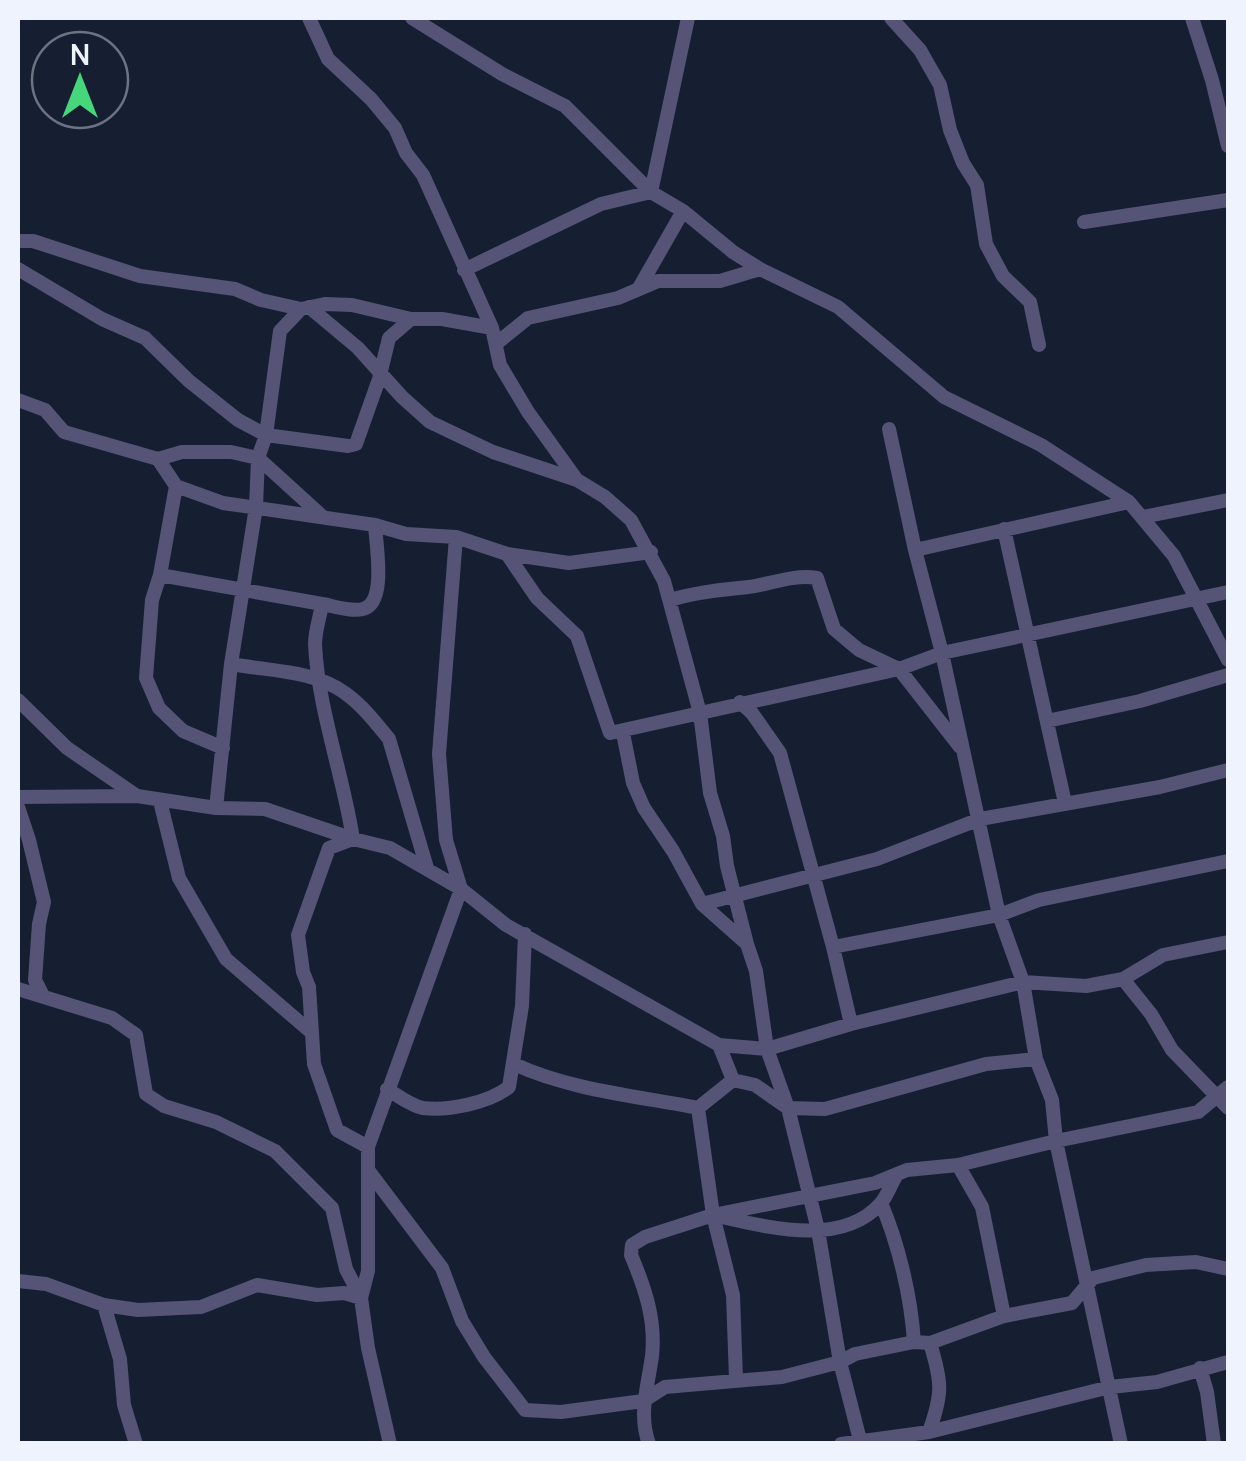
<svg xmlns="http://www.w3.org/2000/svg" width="1246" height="1461" font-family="Manrope,sans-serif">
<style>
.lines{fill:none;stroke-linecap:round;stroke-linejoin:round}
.minor{stroke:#555376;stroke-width:14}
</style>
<rect width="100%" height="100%" fill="#161f32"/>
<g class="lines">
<path class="minor" d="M 309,18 L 328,59 L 371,99 L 395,128 L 406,153 L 423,175 L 492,328 L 500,365 L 528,412 L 577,480 L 605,497 L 631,520 L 664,581 L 700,713 L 710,793 L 723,836 L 727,866 L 747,944
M 412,18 L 502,74 L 565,106 L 651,192 L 683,211 L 733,252 L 760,269 L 838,307 L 944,397 L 1041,445 L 1129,502 L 915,550 L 942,653 L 999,915 L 1039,900 L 1228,861
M 891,18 L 920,50 L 940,85 L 950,130 L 963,163 L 977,185 L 986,244 L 1003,276 L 1030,302 L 1039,345
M 1192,18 L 1212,80 L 1228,146
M 1084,222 L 1228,200
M 18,241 L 33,241 L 140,276 L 235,289 L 261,300 L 301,309
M 18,269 L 102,319 L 145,338 L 189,381 L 238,420 L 266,435 L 348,446 L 356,444 L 379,379 L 389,338 L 411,319
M 464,270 L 601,204 L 651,192 L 688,18
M 639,288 L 683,211
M 309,307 L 358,348 L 402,397 L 430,422 L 493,452 L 577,480
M 497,343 L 528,318 L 618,298 L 658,281 L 720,281 L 760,269
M 18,400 L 45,410 L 64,432 L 158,459 L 176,486 L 223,503 L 375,525 L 406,534 L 456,537 L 507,554 L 569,563 L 651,552
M 889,429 L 915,550
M 158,459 L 182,452 L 231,452 L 258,458 L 323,517
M 176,486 L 160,575 L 322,604 C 320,617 315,631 315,644 C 318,709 343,774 353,839 L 329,848 L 298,935 L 303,972 L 309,987 L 314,1064 L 337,1130 L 368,1147 L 368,1271 L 361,1298 L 368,1348 L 390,1444
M 1129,502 L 1174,556 L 1228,660
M 1143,517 L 1228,500
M 1004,529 L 1065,803
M 507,554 L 537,598 L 577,636 L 610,733 L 899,669 L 942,653 L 1228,592
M 160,575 L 152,600 L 146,678 L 159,708 L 183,731 L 223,748
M 670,600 C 696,592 721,590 748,587 C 772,584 793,574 817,578 L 834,629 L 859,650 L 899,669 L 960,747
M 322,604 C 334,606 351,612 363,609 C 387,603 376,545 375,525
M 231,664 C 268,671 314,670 345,693 C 362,705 376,723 389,739 L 427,868
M 18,700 L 67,748 L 137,796
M 740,702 L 752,713 L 780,753 L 833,947 L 999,915 L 1023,982 L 1036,1059 L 1052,1100 L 1056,1141 L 1121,1444
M 1047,721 L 1140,701 L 1228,675
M 623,733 L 633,783 L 644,808 L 673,851 L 702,904 L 747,944 L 756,971 L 767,1049 L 788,1108 L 818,1230 L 840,1362 L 861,1444
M 18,797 L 137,796 L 216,808 L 265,809 L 353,839 L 390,848 L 461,889 L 506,925 L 719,1045 L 767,1049 L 851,1024 L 1023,982 L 1086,986 L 1123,979 L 1163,955 L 1228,942
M 160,801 L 179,878 L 226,959 L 311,1032
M 18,807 L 29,840 L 44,902 L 39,924 L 35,980 L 42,994
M 216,808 L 231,664 L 256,507 L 258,458 L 266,435 L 280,331 L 301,309 L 325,304 L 352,305 L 411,319 L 442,319 L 492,328
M 702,904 L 877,859 L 980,819 L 1160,787 L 1228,770
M 833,947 L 851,1024
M 1123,979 L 1151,1014 L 1172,1050 L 1228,1108
M 18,989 L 112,1018 L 136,1035 L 146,1094 L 164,1106 L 216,1122 L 275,1151 L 332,1208 L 346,1269 L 361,1298
M 719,1045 L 733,1080 L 755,1085 L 788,1108 L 825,1109 L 986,1064 L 1036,1059
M 514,1064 C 570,1090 637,1096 698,1108 L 733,1080
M 387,1089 C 397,1095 411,1106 423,1108 C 448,1111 489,1103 509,1087 L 522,1006 L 525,934
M 698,1108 L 713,1215 C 763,1226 841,1249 881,1203 C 887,1196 891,1184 896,1176
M 368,1147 L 461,889 L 446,840 L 439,754 L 456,537
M 958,1165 L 982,1207 L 1004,1316
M 368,1170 L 442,1268 L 462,1321 L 484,1357 L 525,1410 L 561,1412 L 643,1401 L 665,1387 L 782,1377 L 840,1362 L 855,1354 L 914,1342 L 930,1343 L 1004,1316 L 1072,1303 L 1093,1278 L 1146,1265 L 1196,1262 L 1228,1269
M 881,1203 C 899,1245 911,1297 914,1342
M 713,1215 L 733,1295 L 736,1379
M 18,1281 L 46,1284 L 104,1305 L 138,1310 L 201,1307 L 257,1285 L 317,1295 L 344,1293 L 361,1298
M 104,1305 L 120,1359 L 124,1405 L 136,1444
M 1200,1368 L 1207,1392 L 1214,1444
M 929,1432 C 943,1393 942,1382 930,1343
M 649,1444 C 638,1414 648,1386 652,1356 C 656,1320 645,1288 631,1255 L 632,1245 L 645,1237 L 713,1215 L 875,1183 L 907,1170 L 958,1165 L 1056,1141 L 1198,1112 L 1228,1087
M 841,1444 L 929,1432 L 1110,1387 L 1157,1382 L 1228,1362"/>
</g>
<rect width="1246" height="1461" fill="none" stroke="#eef3fe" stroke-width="40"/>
<g transform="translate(80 80)"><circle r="48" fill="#161f32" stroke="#6c7484" stroke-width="2.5"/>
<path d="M0-8L18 38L0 25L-18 38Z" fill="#45d77a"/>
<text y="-15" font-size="28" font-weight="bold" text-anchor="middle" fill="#eef3fe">N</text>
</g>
</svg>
